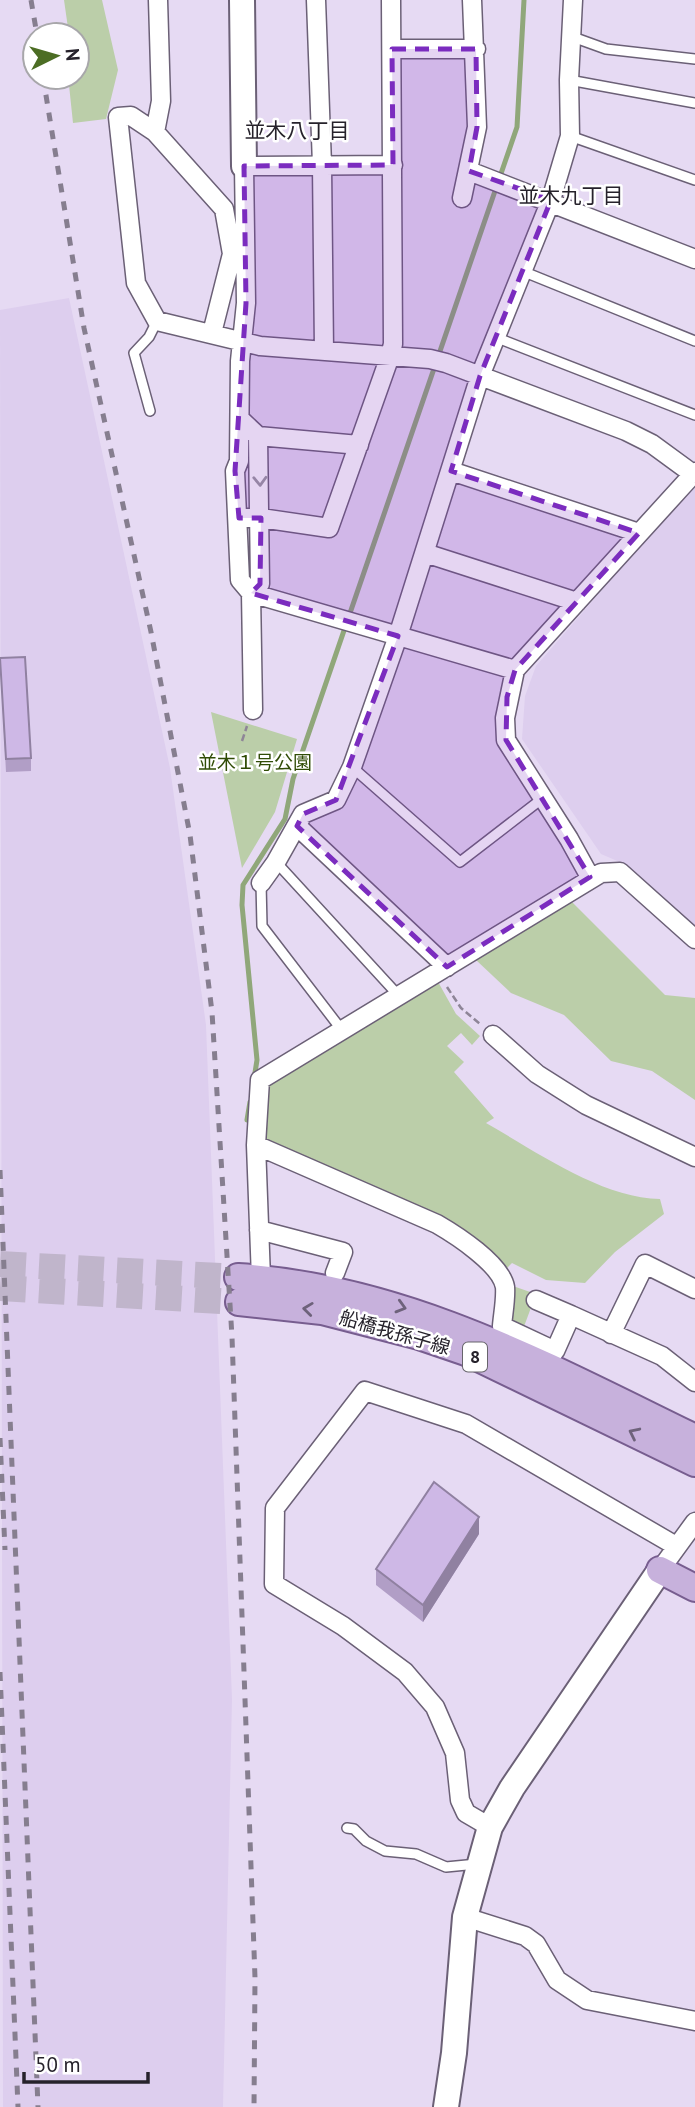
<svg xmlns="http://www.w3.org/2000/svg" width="695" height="2107" font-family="'PT Sans','Noto Sans JP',sans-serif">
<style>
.built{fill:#ddceee}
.green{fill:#bbcea9}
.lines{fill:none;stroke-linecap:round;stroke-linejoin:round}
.stream{stroke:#90a77a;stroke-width:5}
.primary-tunnel{stroke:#c0b5cb;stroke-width:26;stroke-dasharray:26 13;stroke-linecap:butt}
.lane-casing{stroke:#6b6076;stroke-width:12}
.street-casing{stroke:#6b6076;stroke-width:21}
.secondary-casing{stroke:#6b6076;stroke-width:28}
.primary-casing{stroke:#775d8f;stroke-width:30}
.path{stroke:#8e8597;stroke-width:2.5;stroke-dasharray:7 3.5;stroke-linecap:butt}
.lane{stroke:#fff;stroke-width:9}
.street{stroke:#fff;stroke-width:18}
.secondary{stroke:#fff;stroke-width:24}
.primary{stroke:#c7b1dc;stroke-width:26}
.rail{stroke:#867e8f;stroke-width:5;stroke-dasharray:9 9;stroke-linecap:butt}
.wall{fill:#b19ec6}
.shaded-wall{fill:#9081a1}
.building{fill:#ceb8e6;stroke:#9081a1;stroke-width:2}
.oneway{stroke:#9d9ca0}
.oneway2{stroke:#6e627b}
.marked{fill:#7b2cbf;fill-opacity:0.2;stroke:#7b2cbf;stroke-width:5;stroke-dasharray:14 9;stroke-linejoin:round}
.labels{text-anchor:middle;stroke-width:5;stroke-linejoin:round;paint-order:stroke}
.shield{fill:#fff;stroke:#67646b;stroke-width:2}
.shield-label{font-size:18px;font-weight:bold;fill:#26222b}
.park-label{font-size:19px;fill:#304c06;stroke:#fff}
.street-label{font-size:19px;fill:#26222b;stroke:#fff}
.neighbourhood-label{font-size:21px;fill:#26222b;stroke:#fff}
</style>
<rect width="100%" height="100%" fill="#e6daf3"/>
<path class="built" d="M 69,298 L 170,768 L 206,1025 L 232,1699 L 223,2107 L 3,2107 L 0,310 Z
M 695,483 L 695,927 L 622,863 L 601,854 L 522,739 L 525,696 L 536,666 Z"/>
<path class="green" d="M 64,0 L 102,0 L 118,70 L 106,119 L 73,123 L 69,85 L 72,77 L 77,77 L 77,35 L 69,35 Z
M 211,712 L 297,739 L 275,812 L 242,868 Z
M 570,900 L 665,995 L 695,998 L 695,1100 L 652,1071 L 611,1061 L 564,1015 L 511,993 L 476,960 Z
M 437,980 L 456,1014 L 480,1036 L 472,1045 L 461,1033 L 447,1046 L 464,1062 L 454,1072 L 494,1118 L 486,1123 C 537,1152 602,1198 660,1199 L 664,1214 L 615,1252 L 585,1283 L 546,1280 L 512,1263 L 502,1273 L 492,1259 L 264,1143 L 268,1080 Z
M 510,1285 L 536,1294 L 522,1332 L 508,1325 Z"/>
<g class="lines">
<path class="stream" d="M 254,1079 L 257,1060 L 242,905 L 243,885 L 285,819 L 293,779 L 517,127 L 524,0
M 247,1120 L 250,1102"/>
<path class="primary-tunnel" d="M 0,1264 L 238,1277
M 0,1288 L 239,1302"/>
<g class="lane-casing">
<path id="lane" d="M 570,36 L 606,49 L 695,59
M 569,80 L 695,103
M 570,136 L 695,180
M 522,271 L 695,341
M 495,337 L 695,415
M 150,411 L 134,353 L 149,337 L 157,321
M 352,767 L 460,862 L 543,798
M 276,862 L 398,995
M 261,883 L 262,926 L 341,1029
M 347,1828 L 354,1829 L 366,1841 L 385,1851 L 416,1854 L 446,1867 L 477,1864"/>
</g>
<g class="street-casing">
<path id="street" d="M 316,0 L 322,165 L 324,351
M 392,49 L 476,49
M 155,132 L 161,101 L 158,0
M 393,165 L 244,166 L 246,303 L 240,361 L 239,461 L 235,471 L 240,580 L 251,593 L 515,670
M 469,171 L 695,259
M 462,198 L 477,127 L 472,0
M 212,333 L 232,254 L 224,209 L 155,132 L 131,116 L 118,117 L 136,283 L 157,321 L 260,346 L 430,359 L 446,363 L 626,431 L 652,444 L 693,474
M 241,420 L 258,436 L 260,584 L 251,593 L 253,710
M 258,436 L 359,445
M 451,471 L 639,533
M 239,518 L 261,518 L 329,528 L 390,356 L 393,344 L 391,0
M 425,553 L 577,602
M 297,826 L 447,967
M 590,877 L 569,839 L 506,740 L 505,718 L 515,670 L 695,472
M 261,883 L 276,862 L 303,814 L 336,800 L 352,767 L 398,636 L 480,376 L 551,200 L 570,136 L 569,80 L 573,0
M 493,1035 L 537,1074 L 586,1105 L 695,1157
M 256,1145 L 437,1224 C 456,1235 501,1264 505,1287 C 506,1299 503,1314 502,1326 L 555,1351 L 571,1315 L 662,1356 L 695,1382
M 259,1230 L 343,1252 L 335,1273
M 261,1278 L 256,1145 L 260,1080 L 601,873 L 620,872 L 695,939
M 536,1300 L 571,1315
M 611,1334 L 645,1264 L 695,1289
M 660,1570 L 695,1522
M 490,1827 L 466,1813 L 460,1800 L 455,1753 L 435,1707 L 405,1672 L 343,1626 L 274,1584 L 275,1508 L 365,1391 L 466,1424 L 676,1546
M 465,1917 L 525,1936 L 536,1944 L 557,1980 L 587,2000 L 695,2021"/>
</g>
<g class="secondary-casing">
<path id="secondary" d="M 242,0 L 244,166
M 446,2107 L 454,2053 L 465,1917 L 490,1827 L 512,1788 L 660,1570"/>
</g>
<g class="primary-casing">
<path id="primary" d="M 238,1277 C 406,1288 547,1366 695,1438
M 239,1302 L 322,1311 L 419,1336 L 466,1352 L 695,1463
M 660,1570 L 695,1588"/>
</g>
<path class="path" d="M 242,741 L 247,726
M 447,987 L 461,1008 L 480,1024"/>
<use href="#lane" class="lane"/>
<use href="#street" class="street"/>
<use href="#secondary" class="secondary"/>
<use href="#primary" class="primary"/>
<path class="rail" d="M 31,0 L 37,35
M 43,77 L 84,328 L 151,632 L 190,835 L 212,1012 L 232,1337 L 255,1978 L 254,2107
M 0,1170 L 38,2107
M 0,1438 L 5,1550
M 0,1672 L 18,2107"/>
</g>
<path class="wall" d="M 0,658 L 31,758 L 31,771 L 6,772 Z
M 479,1534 L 423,1622 L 376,1585 L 376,1569 Z"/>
<path class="shaded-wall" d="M 479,1517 L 479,1534 L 423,1622 L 423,1605 Z"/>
<path class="building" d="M 25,657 L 31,758 L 6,759 L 0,658 Z
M 434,1482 L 479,1517 L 423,1605 L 376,1569 Z"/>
<defs><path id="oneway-chevron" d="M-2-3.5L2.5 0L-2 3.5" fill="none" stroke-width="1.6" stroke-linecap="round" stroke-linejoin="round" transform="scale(1.75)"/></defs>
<use class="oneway" href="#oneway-chevron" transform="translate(260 481) rotate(88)"/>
<g class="oneway2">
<use href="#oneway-chevron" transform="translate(401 1307) rotate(16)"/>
<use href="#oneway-chevron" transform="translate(308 1309) rotate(-173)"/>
<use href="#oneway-chevron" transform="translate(634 1433) rotate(-154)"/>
</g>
<path class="marked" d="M 392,49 L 476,49 L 477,127 L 469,171 L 551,200 L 480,376 L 451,471 L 639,533 L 515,670 L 507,697 L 506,740 L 590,877 L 447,967 L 297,826 L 303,814 L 336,800 L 398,636 L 251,593 L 260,584 L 261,518 L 239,518 L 235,471 L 246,303 L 244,166 L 393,165 Z"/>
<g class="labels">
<rect class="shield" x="463" y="1342.5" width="24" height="29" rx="5"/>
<g class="shield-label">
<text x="475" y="1363">8</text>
</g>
<g class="park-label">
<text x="255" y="769">並木１号公園</text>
</g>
<g class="street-label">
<text transform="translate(395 1332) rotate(16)" y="7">船橋我孫子線</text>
</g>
<g class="neighbourhood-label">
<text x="297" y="138">並木八丁目</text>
<text x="571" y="203">並木九丁目</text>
</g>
</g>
<g transform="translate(56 56) rotate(85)"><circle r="33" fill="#ffffff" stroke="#a8a7aa" stroke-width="2"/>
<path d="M0-5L12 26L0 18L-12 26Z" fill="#4c6d24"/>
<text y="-10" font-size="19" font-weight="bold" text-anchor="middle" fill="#26222b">N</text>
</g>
<path d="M24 2072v10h124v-10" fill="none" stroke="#26222b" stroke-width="3.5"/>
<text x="35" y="2072" font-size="21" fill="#26222b" stroke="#ffffff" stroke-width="5" paint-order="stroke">50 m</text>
</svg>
